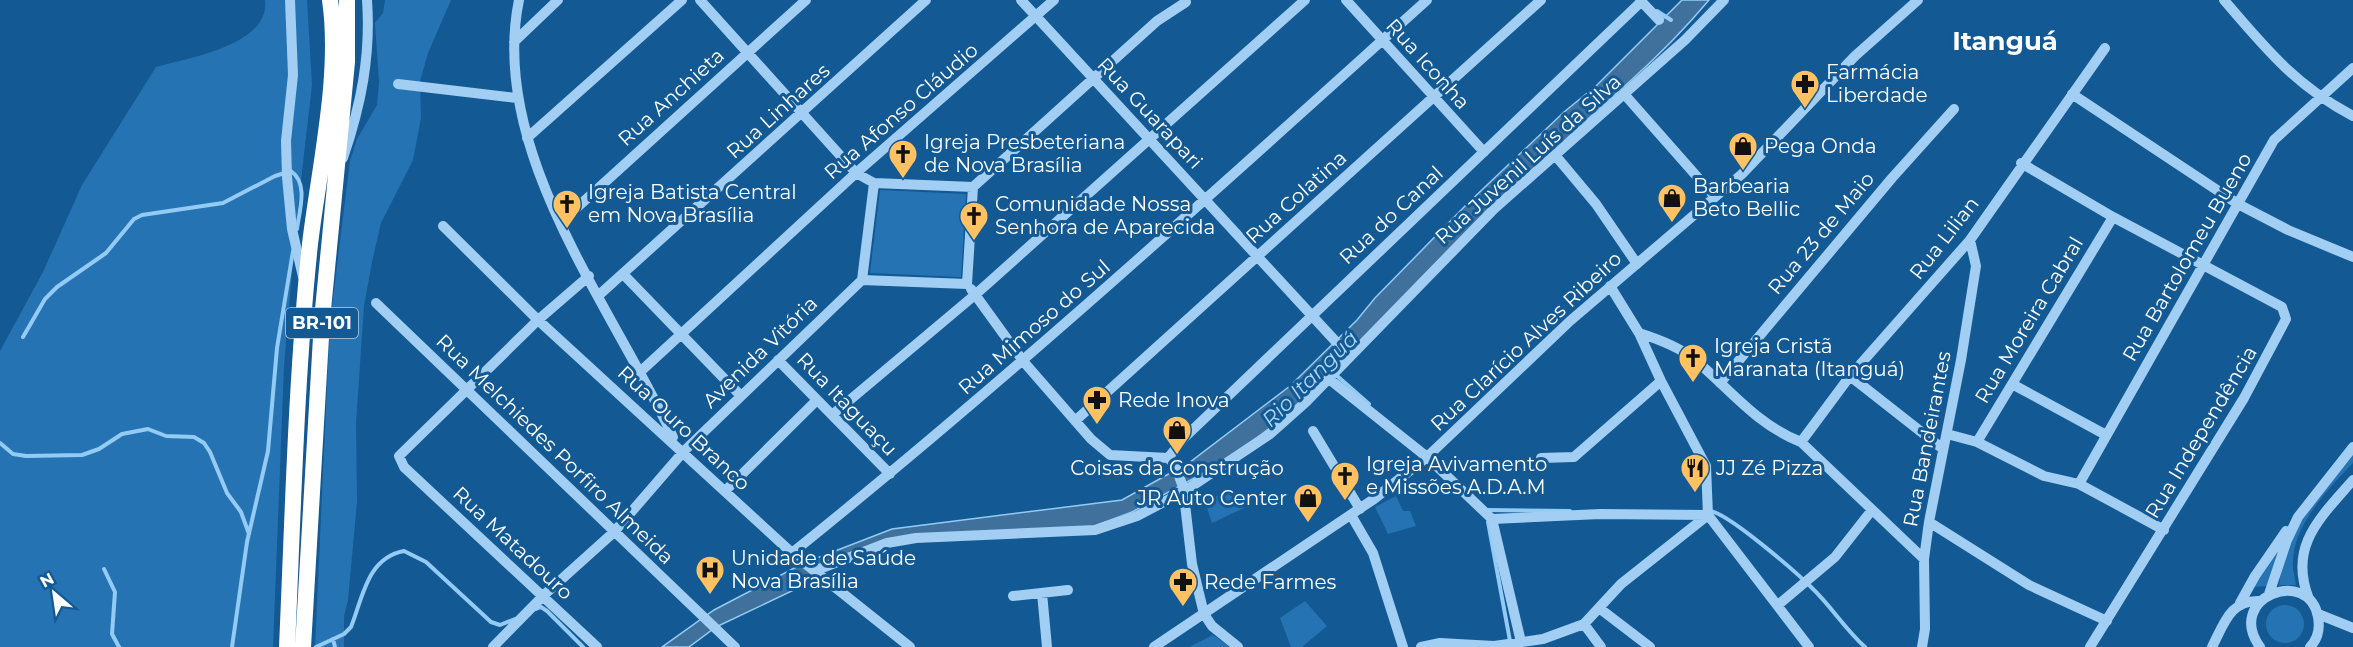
<svg xmlns="http://www.w3.org/2000/svg" width="2353" height="647" font-family="Montserrat,sans-serif">
<style>
.green{fill:#2573b3}
.water{fill:#3f719c;stroke:#93cbf5;stroke-width:1.5}
.lines{fill:none;stroke-linecap:round;stroke-linejoin:round}
.stream{stroke:#93cbf5;stroke-width:4}
.minor{stroke:#a1cef2;stroke-width:10}
.highway{stroke:#fff;stroke-width:16}
.labels{text-anchor:middle;stroke-width:6;stroke-linejoin:round;paint-order:stroke}
.shield{fill:#135994;stroke:#b8cddf;stroke-width:1.5}
.shield-label{font-size:18px;font-weight:bold;fill:#fff}
.street-label{font-size:20px;fill:#fff;stroke:#135994}
.poi-label{font-size:20px;fill:#fff;stroke:#135994;text-anchor:start}
.water-label{font-size:21px;font-style:italic;fill:#add8f9;stroke:#135994}
.district-label{font-size:26px;font-weight:bold;fill:#fff;stroke:#135994}
</style>
<rect width="100%" height="100%" fill="#135994"/>
<path class="green" d="M 265,0 L 307,0 L 312,85 L 296,224 L 284,366 L 273,647 L 0,647 L 0,351 L 43,272 L 82,185 L 156,67 C 187,58 271,45 265,0 Z
M 385,0 L 451,0 L 428,53 L 420,81 L 421,118 L 413,160 L 381,223 L 372,262 L 364,306 L 356,423 L 357,502 L 348,600 L 344,616 L 344,647 L 315,647 L 330,323 L 350,161 L 357,139 L 377,105 L 379,82 L 375,23 L 383,13 Z
M 880,190 L 966,194 L 961,277 L 870,273 Z
M 2353,454 L 2353,463 C 2329,488 2293,525 2293,562 C 2292,569 2295,578 2296,585 L 2279,585 L 2283,556 L 2296,526 Z
M 1238,492 L 1244,508 L 1212,523 L 1204,499 Z
M 1396,496 L 1403,511 L 1410,511 L 1416,526 L 1388,534 L 1375,507 Z
M 2277,553 L 2267,586 L 2252,587 Z
M 1305,601 L 1327,626 L 1302,647 L 1291,647 L 1280,618 Z
M2266 624a19 19 0 1 1 38 0a19 19 0 1 1-38 0Z
M 1213,635 L 1230,647 L 1189,647 Z"/>
<path class="water" d="M 1682,0 L 1709,0 C 1684,30 1657,57 1628,83 C 1600,109 1572,131 1547,159 L 1307,399 L 1231,458 L 1132,512 L 1092,527 L 908,536 L 823,569 L 813,581 L 716,627 L 689,647 L 662,647 L 714,610 L 804,563 L 892,529 L 1122,500 L 1190,462 L 1290,386 L 1357,320 L 1375,298 L 1466,205 L 1564,112 L 1597,85 Z"/>
<g class="lines">
<path class="stream" d="M 1657,11 L 1671,20
M 23,337 L 45,299 L 57,287 L 106,253 L 134,219 L 142,215 L 223,203 L 275,176 L 291,171 C 309,184 299,211 297,229
M 1336,375 L 1369,404
M 0,443 L 13,454 L 26,456 L 82,455 L 99,449 L 122,434 L 148,429 L 166,436 L 194,437 L 204,443 L 210,452 L 227,493 L 241,512 L 249,534
M 1487,510 L 1570,511
M 1709,511 C 1726,511 1797,573 1812,588 C 1831,606 1845,629 1865,647
M 1488,522 L 1510,641
M 104,569 L 115,592 L 112,634 L 119,647
M 536,609 L 541,607 L 547,611 L 583,647
M 333,639 L 335,647
M 232,647 L 247,542 L 268,451 L 277,348 L 293,251
M 316,647 L 344,634 L 351,627 C 363,597 367,558 404,551 L 426,562 L 491,622 L 500,625 L 515,619"/>
<path class="minor" d="M 290,0 L 293,75 L 286,141 L 287,177 L 292,229 L 303,277
M 519,0 C 488,151 612,306 673,437
M 700,0 L 856,173 L 874,183 L 973,187 L 967,284 L 862,280 L 874,183
M 1021,0 L 1350,357
M 1346,0 L 1484,152
M 1640,0 L 1659,20
M 2224,0 C 2266,49 2295,85 2353,116
M 514,42 L 558,0
M 398,84 L 517,98
M 2072,94 L 2238,204 L 2288,230 L 2353,257
M 1625,95 L 1715,197
M 527,138 L 682,0
M 1555,155 L 1596,204 L 1637,264
M 343,158 C 361,105 371,56 367,0
M 2021,163 L 2113,217 L 2282,307 L 2286,319 L 2244,398 L 2090,647
M 973,187 L 1157,21 L 1186,2
M 561,222 L 806,0
M 443,226 L 538,320 L 792,553 L 910,647
M 624,275 L 741,396
M 589,276 L 538,320 L 399,456 L 404,467 L 597,647
M 1610,286 L 1639,333 L 1661,381 L 1706,466 L 1708,515 L 1809,647
M 971,289 L 1023,361 L 1091,439 L 1110,455 L 1168,458 L 1175,465 L 1183,487 L 1192,564 L 1204,614 L 1212,626 L 1238,647
M 599,295 L 926,0
M 376,303 L 735,647
M 1639,333 C 1658,339 1679,347 1694,359 C 1730,389 1757,425 1801,442 L 1924,559
M 778,360 L 890,474
M 640,372 L 856,173 L 1054,0
M 1850,376 L 1943,449
M 1329,379 L 1427,457 L 1492,519 L 1521,642
M 1720,383 L 1892,178 L 1954,109
M 2012,384 L 2106,435
M 832,415 L 976,294 L 1305,0
M 1075,421 L 1541,0
M 1313,431 L 1360,509
M 1947,434 L 1977,442 L 2044,476 L 2079,484 L 2164,530
M 1801,442 L 1850,376 L 1970,240 L 2105,48
M 1977,442 L 2113,217
M 1168,458 L 1184,438 L 1642,1
M 1541,458 L 1574,457 L 1661,381
M 2079,484 L 2274,140 L 2353,68
M 725,491 L 817,400
M 1351,515 L 1373,553 L 1403,647
M 1492,519 L 1600,514 L 1708,515
M 1929,522 L 2029,585 L 2107,621
M 792,553 C 1011,377 1218,188 1427,0
M 814,571 L 887,543 L 916,538 L 1095,530 L 1137,516 L 1183,492 L 1270,434 L 1306,402 L 1494,209 L 1685,40 L 1724,0
M 1042,593 L 1047,647
M 2269,594 L 2287,540 L 2298,517 L 2353,447
M 1013,596 L 1068,590
M 2309,599 C 2288,546 2320,518 2353,480
M 2240,603 L 2255,576 L 2286,531
M 1778,605 L 1835,557 L 1872,510
M 1599,608 L 1650,647
M 2318,614 L 2353,628
M 1584,624 L 1601,647
M 493,647 L 544,595 L 614,532 L 684,451 L 862,280
M 1154,647 L 1374,499 L 1427,457 L 1570,321 L 1742,174 L 1855,56 L 1918,0
M 1421,647 L 1440,643 L 1494,646 L 1543,639 L 1584,624 L 1621,584 L 1708,515
M 1922,647 L 1925,629 L 1924,559 L 1929,522 L 1961,360 L 1976,266 L 1970,240
M 2212,647 C 2224,624 2230,599 2261,601
M 2260,647 C 2224,597 2309,566 2318,617 C 2320,628 2318,639 2310,647"/>
<path class="highway" d="M 287,647 C 293,513 296,377 310,244 C 319,168 341,75 330,0
M 303,647 L 322,320 L 347,62 L 347,0"/>
</g>
<defs>
<g id="pharmacy-pin" transform="scale(1.5)"><path d="M0 17L-7.5 6A9.5 9.5 0 1 1 7.5 6Z" fill="#ffc162" stroke="#135994"/><path d="M-2-6h4v4h4v4h-4v4h-4v-4h-4v-4h4Z" fill="#111"/></g>
<g id="shop-pin" transform="scale(1.5)"><path d="M0 17L-7.5 6A9.5 9.5 0 1 1 7.5 6Z" fill="#ffc162" stroke="#135994"/><path d="M-5-2.5h2.3a2.7 3.5 0 0 1 5.4 0H5L5.5 6h-11ZM-1.5-2.5h3a1.5 2.3 0 0 0-3 0Z" fill="#111"/></g>
<g id="church-pin" transform="scale(1.5)"><path d="M0 17L-7.5 6A9.5 9.5 0 1 1 7.5 6Z" fill="#ffc162" stroke="#135994"/><path d="M-1.2-6h2.4v3.5h3.3v2.4h-3.3V6h-2.4V-.1h-3.3v-2.4h3.3Z" fill="#111"/></g>
<g id="restaurant-pin" transform="scale(1.5)"><path d="M0 17L-7.5 6A9.5 9.5 0 1 1 7.5 6Z" fill="#ffc162" stroke="#135994"/><path d="M-5-6h1v4h1v-4h1v4h1v-4h1v5L-1.5 .5V6h-2V.5L-5-1ZM5-6V6H3V1.5H1.5Q1.5-4 5-6Z" fill="#111"/></g>
<g id="hospital-pin" transform="scale(1.5)"><path d="M0 17L-7.5 6A9.5 9.5 0 1 1 7.5 6Z" fill="#ffc162" stroke="#135994"/><path d="M-5-5h3v3.5h4V-5h3V5h-3V1.5h-4V5h-3Z" fill="#111"/></g>
</defs>
<g fill-rule="evenodd">
<use href="#pharmacy-pin" x="1805" y="84"/>
<use href="#shop-pin" x="1743" y="146"/>
<use href="#church-pin" x="903" y="154"/>
<use href="#shop-pin" x="1672" y="198"/>
<use href="#church-pin" x="567" y="204"/>
<use href="#church-pin" x="974" y="216"/>
<use href="#church-pin" x="1693" y="358"/>
<use href="#pharmacy-pin" x="1097" y="400"/>
<use href="#shop-pin" x="1177" y="430"/>
<use href="#restaurant-pin" x="1695" y="468"/>
<use href="#church-pin" x="1345" y="476"/>
<use href="#shop-pin" x="1308" y="498"/>
<use href="#hospital-pin" x="710" y="570"/>
<use href="#pharmacy-pin" x="1183" y="582"/>
</g>
<g class="labels">
<rect class="shield" x="286" y="308" width="72" height="30" rx="4.5"/>
<g class="shield-label">
<text x="322" y="329">BR-101</text>
</g>
<g class="street-label">
<text transform="translate(1428 64) rotate(48)" y="7">Rua Iconha</text>
<text transform="translate(671 97) rotate(-42)" y="7">Rua Anchieta</text>
<text transform="translate(778 111) rotate(-42)" y="7">Rua Linhares</text>
<text transform="translate(901 111) rotate(-41)" y="7">Rua Afonso Cláudio</text>
<text transform="translate(1150 113) rotate(47)" y="7">Rua Guarapari</text>
<text transform="translate(1528 159) rotate(-42)" y="7">Rua Juvenil Luís da Silva</text>
<text transform="translate(1296 197) rotate(-42)" y="7">Rua Colatina</text>
<text transform="translate(1391 215) rotate(-43)" y="7">Rua do Canal</text>
<text transform="translate(1821 233) rotate(-50)" y="7">Rua 23 de Maio</text>
<text transform="translate(1944 238) rotate(-52)" y="7">Rua Lilian</text>
<text transform="translate(2187 257) rotate(-60)" y="7">Rua Bartolomeu Bueno</text>
<text transform="translate(2029 320) rotate(-59)" y="7">Rua Moreira Cabral</text>
<text transform="translate(1034 327) rotate(-41)" y="7">Rua Mimoso do Sul</text>
<text transform="translate(1526 341) rotate(-43)" y="7">Rua Clarício Alves Ribeiro</text>
<text transform="translate(760 352) rotate(-44)" y="7">Avenida Vitória</text>
<text transform="translate(847 404) rotate(46)" y="7">Rua Itaguaçu</text>
<text transform="translate(684 428) rotate(43)" y="7">Rua Ouro Branco</text>
<text transform="translate(2201 432) rotate(-59)" y="7">Rua Independência</text>
<text transform="translate(1927 439) rotate(-79)" y="7">Rua Bandeirantes</text>
<text transform="translate(555 449) rotate(44)" y="7">Rua Melchiedes Porfiro Almeida</text>
<text transform="translate(513 543) rotate(43)" y="7">Rua Matadouro</text>
</g>
<g class="poi-label">
<text x="1826" y="79">Farmácia<tspan x="1826" dy="23">Liberdade</tspan></text>
<text x="924" y="149">Igreja Presbeteriana<tspan x="924" dy="23">de Nova Brasília</tspan></text>
<text x="1764" y="153">Pega Onda</text>
<text x="1693" y="193">Barbearia<tspan x="1693" dy="23">Beto Bellic</tspan></text>
<text x="588" y="199">Igreja Batista Central<tspan x="588" dy="23">em Nova Brasília</tspan></text>
<text x="995" y="211">Comunidade Nossa<tspan x="995" dy="23">Senhora de Aparecida</tspan></text>
<text x="1714" y="353">Igreja Cristã<tspan x="1714" dy="23">Maranata (Itanguá)</tspan></text>
<text x="1118" y="407">Rede Inova</text>
<text x="1366" y="471">Igreja Avivamento<tspan x="1366" dy="23">e Missões A.D.A.M</tspan></text>
<text x="1177" y="475" text-anchor="middle">Coisas da Construção</text>
<text x="1716" y="475">JJ Zé Pizza</text>
<text x="1287" y="505" text-anchor="end">JR Auto Center</text>
<text x="731" y="565">Unidade de Saúde<tspan x="731" dy="23">Nova Brasília</tspan></text>
<text x="1204" y="589">Rede Farmes</text>
</g>
<g class="water-label">
<text transform="translate(1310 379) rotate(-45)" y="7">Rio Itanguá</text>
</g>
<g class="district-label">
<text x="2005" y="50">Itanguá</text>
</g>
</g>
<g transform="translate(54 593) rotate(331)" stroke="#135994" stroke-width="4.5" paint-order="stroke">
<path d="M0-4.5L10 22L0 15L-10 22Z" fill="#ffffff"/>
<text y="-9" font-size="16" font-weight="bold" text-anchor="middle" fill="#ffffff">N</text>
</g>
</svg>
